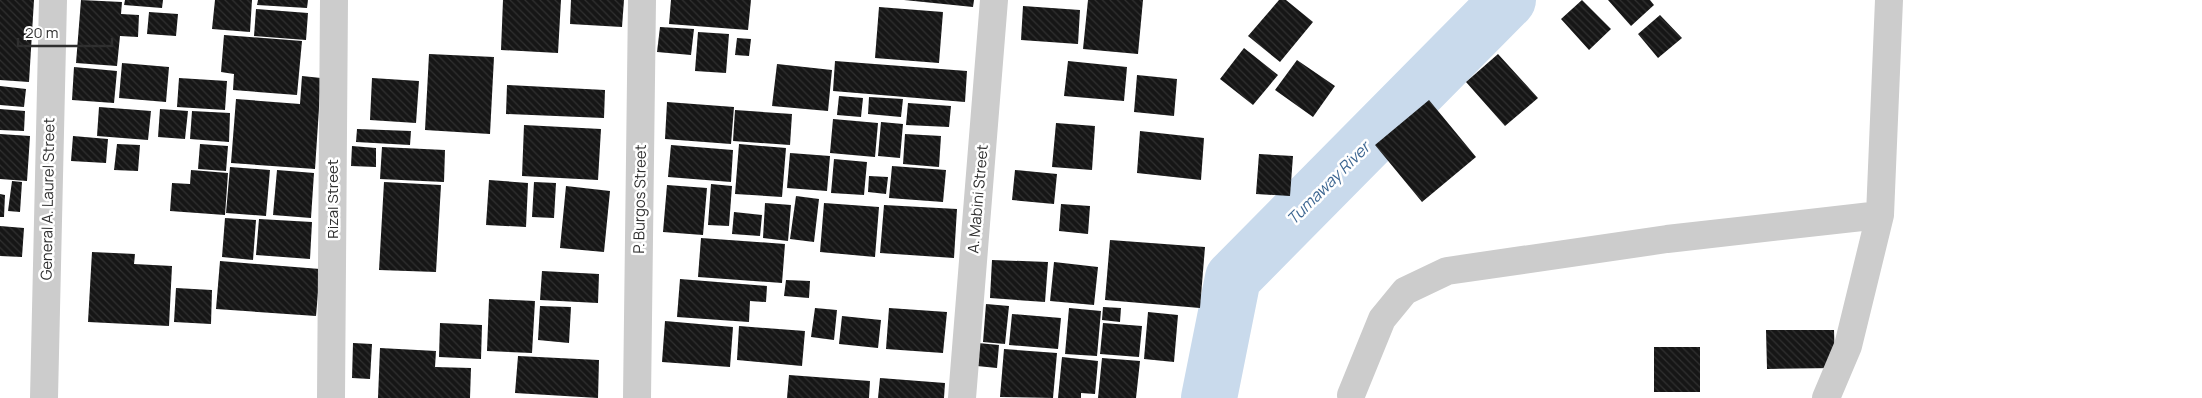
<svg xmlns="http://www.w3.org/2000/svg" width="2202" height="398" font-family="Manrope,sans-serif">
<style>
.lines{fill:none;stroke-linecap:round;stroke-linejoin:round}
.river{stroke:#c9daec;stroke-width:56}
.building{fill:url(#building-back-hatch)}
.minor{stroke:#ccc;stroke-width:28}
.labels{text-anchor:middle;stroke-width:5;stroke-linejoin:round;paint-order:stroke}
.street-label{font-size:15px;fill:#2f2f2f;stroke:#fff}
.water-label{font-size:16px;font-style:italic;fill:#3d6691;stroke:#fff}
</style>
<defs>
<pattern id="building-back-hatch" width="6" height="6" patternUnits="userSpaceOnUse" patternTransform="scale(1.25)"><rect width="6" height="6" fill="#161616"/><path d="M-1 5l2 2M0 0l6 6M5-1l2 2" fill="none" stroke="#303030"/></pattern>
</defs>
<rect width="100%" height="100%" fill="#fff"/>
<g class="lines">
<path class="river" d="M 1209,398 L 1233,278 L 1508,0"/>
</g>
<path class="building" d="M 0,0 L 34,0 L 29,82 L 0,80 Z
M 81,0 L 122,2 L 121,14 L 139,15 L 138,37 L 120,36 L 117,66 L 76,63 Z
M 125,0 L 163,0 L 162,8 L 124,5 Z
M 215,0 L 252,0 L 250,32 L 212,29 Z
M 258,0 L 308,0 L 307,8 L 257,5 Z
M 503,0 L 561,0 L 558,53 L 501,50 Z
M 571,0 L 624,0 L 622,27 L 570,24 Z
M 671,0 L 751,0 L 748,30 L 669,24 Z
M 904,0 L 974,0 L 973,7 Z
M 1088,0 L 1143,0 L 1138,54 L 1083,49 Z
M 1279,0 L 1286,0 L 1313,22 L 1280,62 L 1248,36 Z
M 1582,0 L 1611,29 L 1589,50 L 1561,19 Z
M 1608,0 L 1650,0 L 1654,5 L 1631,26 Z
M 1023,6 L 1080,10 L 1078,44 L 1021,40 Z
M 879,7 L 943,12 L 939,63 L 875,58 Z
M 256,9 L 308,13 L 306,40 L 254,36 Z
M 149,12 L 178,14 L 176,36 L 147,34 Z
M 1660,15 L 1682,38 L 1658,58 L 1638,34 Z
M 660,27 L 694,29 L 691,55 L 657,52 Z
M 698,32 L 729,34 L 726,73 L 695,71 Z
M 224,35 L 302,41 L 297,95 L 233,90 L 234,74 L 221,72 Z
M 737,38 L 751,39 L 749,56 L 735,55 Z
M 1244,48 L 1278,75 L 1253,105 L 1220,79 Z
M 429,54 L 494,57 L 490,134 L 425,130 Z
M 1498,54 L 1538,98 L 1505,126 L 1466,82 Z
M 1297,60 L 1335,86 L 1313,117 L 1275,90 Z
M 835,61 L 967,71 L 965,102 L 833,91 Z
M 1068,61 L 1127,67 L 1124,101 L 1064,96 Z
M 122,63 L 169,67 L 166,102 L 119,98 Z
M 777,64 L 832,70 L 828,111 L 772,106 Z
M 74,67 L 117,71 L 114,103 L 72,100 Z
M 1137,75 L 1177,79 L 1174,116 L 1134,112 Z
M 302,76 L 321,78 L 315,169 L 231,163 L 236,99 L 300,104 Z
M 179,78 L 227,81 L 225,110 L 177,107 Z
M 372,78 L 419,81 L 416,123 L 370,120 Z
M 507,85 L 605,90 L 604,118 L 506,114 Z
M 0,86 L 26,89 L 24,107 L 0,105 Z
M 839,96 L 863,98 L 861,117 L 837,115 Z
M 869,97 L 903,99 L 901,117 L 868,114 Z
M 1429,100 L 1476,157 L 1422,202 L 1375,145 Z
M 667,102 L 734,107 L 731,144 L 665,139 Z
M 908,103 L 951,106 L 949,127 L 906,125 Z
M 99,107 L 151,111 L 148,140 L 97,136 Z
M 0,109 L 25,111 L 24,131 L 0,130 Z
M 160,109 L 188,111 L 185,139 L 158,137 Z
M 735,110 L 792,114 L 790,145 L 733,141 Z
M 192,111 L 230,113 L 229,142 L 190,139 Z
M 833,119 L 878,123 L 875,157 L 830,153 Z
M 881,122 L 903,124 L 900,158 L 878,156 Z
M 1056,123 L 1095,126 L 1092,170 L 1052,167 Z
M 524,125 L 601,129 L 598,180 L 522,176 Z
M 357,129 L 411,131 L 410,145 L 356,142 Z
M 1140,131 L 1204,138 L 1201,180 L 1137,173 Z
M 0,134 L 30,136 L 27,181 L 0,179 Z
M 905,134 L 941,136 L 939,167 L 903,164 Z
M 73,136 L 108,139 L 106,163 L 71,161 Z
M 117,144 L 140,145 L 138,171 L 114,170 Z
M 200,144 L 228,146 L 226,171 L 198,169 Z
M 739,144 L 786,148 L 782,197 L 735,194 Z
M 671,145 L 733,150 L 731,182 L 668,177 Z
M 352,146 L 376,148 L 376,167 L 351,166 Z
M 382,147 L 445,150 L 444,182 L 380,179 Z
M 790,153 L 830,156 L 827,191 L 787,188 Z
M 1259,154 L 1293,156 L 1290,196 L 1256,194 Z
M 834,159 L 867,162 L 864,195 L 831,193 Z
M 892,166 L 946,170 L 943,202 L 889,198 Z
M 230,167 L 270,170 L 266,216 L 226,213 Z
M 191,170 L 228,173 L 225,215 L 170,211 L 172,183 L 190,184 Z
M 277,170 L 314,173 L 311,218 L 273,215 Z
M 1015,170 L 1057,174 L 1054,204 L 1012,200 Z
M 869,176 L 888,177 L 886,194 L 868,192 Z
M 489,180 L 528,183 L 526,227 L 486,225 Z
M 12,181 L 22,182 L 20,212 L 8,211 Z
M 384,182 L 441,185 L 436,272 L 379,270 Z
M 534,182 L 556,183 L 554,218 L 532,217 Z
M 711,184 L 732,186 L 729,226 L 708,225 Z
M 667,185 L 707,188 L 703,235 L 663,232 Z
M 566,186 L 610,191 L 604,252 L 560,248 Z
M 0,194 L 5,195 L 4,217 L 0,217 Z
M 796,196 L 819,199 L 814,242 L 790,239 Z
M 765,203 L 791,205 L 788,241 L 763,238 Z
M 824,203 L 879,207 L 875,257 L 820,252 Z
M 1061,204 L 1090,206 L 1088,234 L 1059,231 Z
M 884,205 L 957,209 L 954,258 L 880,253 Z
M 734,212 L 762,215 L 760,236 L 732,234 Z
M 225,218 L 256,220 L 253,260 L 222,257 Z
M 259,219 L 312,222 L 310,259 L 256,255 Z
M 0,226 L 24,228 L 22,257 L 0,256 Z
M 701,238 L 785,244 L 782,283 L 698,277 Z
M 1110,240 L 1205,247 L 1200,308 L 1105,300 Z
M 92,252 L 135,254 L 134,264 L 172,266 L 169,326 L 88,322 Z
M 992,260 L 1048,262 L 1045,302 L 990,298 Z
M 220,261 L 320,269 L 316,316 L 216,309 Z
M 1054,262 L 1098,267 L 1094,305 L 1050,301 Z
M 542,271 L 599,274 L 598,303 L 540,300 Z
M 680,279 L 767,286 L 766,302 L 750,301 L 749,322 L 677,317 Z
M 786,280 L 810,281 L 809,298 L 784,296 Z
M 176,288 L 212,290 L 211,324 L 174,322 Z
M 489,299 L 535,301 L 532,353 L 487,351 Z
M 986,304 L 1009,306 L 1005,344 L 983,342 Z
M 540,306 L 571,307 L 569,343 L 538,340 Z
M 1103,307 L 1121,308 L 1120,322 L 1102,320 Z
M 815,308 L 837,310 L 834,340 L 811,337 Z
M 889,308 L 947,312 L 943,353 L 886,349 Z
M 1069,308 L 1101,311 L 1097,356 L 1065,354 Z
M 1148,312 L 1178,315 L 1174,362 L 1144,359 Z
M 1012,314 L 1061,318 L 1058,349 L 1009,345 Z
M 842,316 L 881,320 L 878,348 L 839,344 Z
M 665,321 L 733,327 L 730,367 L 662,362 Z
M 440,323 L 482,325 L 481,359 L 439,357 Z
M 1103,323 L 1142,326 L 1139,357 L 1100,354 Z
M 739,326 L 805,331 L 802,366 L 737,360 Z
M 1766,330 L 1834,330 L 1835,368 L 1767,369 Z
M 353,343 L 372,344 L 370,379 L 352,378 Z
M 978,343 L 999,345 L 997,368 L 977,366 Z
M 1654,347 L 1700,347 L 1700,392 L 1654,392 Z
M 380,348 L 436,351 L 435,367 L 471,368 L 470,398 L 378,398 Z
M 1004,349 L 1057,353 L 1053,398 L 1000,397 Z
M 518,356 L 599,360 L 598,398 L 515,393 Z
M 1062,357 L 1098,361 L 1095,394 L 1081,393 L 1081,398 L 1058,398 Z
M 1102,358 L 1140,361 L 1136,398 L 1098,398 Z
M 789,375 L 870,381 L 869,398 L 787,398 Z
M 880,378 L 945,383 L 944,398 L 878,398 Z"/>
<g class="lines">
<path class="minor" d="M 1351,395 L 1382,319 L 1405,291 L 1447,271 L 1667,239 L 1880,215
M 44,398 L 53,0
M 331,398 L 334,0
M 637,398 L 642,0
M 962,398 L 994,0
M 1826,398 L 1848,346 L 1880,215 L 1889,0"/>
</g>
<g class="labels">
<g class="street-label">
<text transform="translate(48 199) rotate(-89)" y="5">General A. Laurel Street</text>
<text transform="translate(333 199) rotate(-90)" y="5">Rizal Street</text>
<text transform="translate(640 199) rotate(-89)" y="5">P. Burgos Street</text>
<text transform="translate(978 199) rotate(-85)" y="5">A. Mabini Street</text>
</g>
<g class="water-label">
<text transform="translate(1328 183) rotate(-45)" y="6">Tumaway River</text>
</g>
</g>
<path d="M18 38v8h94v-8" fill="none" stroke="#2f2f2f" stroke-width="2.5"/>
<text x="25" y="38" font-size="15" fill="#2f2f2f" stroke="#ffffff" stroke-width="4" paint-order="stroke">20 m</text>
</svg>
